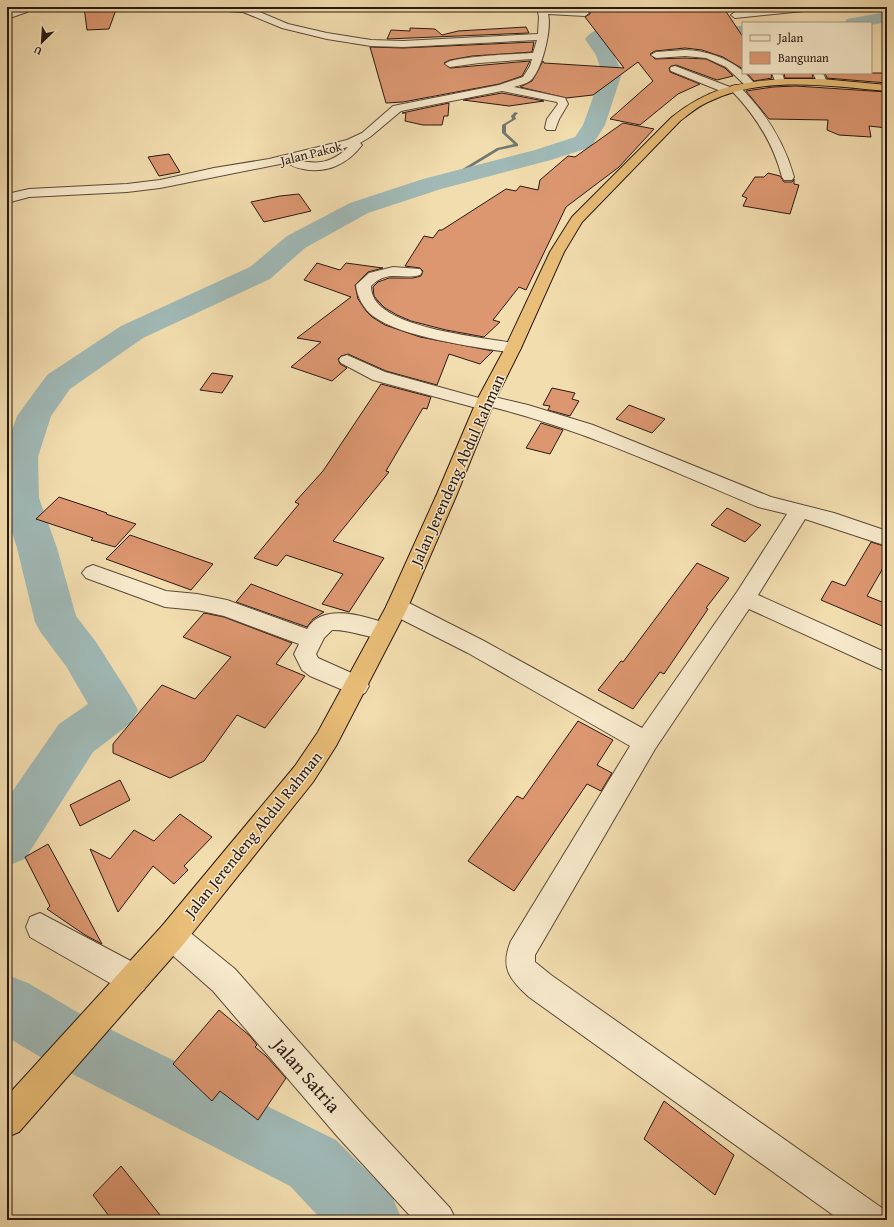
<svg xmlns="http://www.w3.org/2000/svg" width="894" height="1227" font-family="'Gentium Book Plus',serif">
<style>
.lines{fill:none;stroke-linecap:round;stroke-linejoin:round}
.stream{fill:#707974;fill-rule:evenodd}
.river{fill:#a0b9b6;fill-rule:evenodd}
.building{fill:#dc9771;stroke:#291811}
.minor-casing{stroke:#5b4938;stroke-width:2}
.highway-casing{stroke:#291811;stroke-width:2}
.minor{fill:#f7e9cb;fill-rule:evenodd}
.highway{fill:#e9be78;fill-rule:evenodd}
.labels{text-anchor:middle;stroke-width:3;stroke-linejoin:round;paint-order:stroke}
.far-street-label{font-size:13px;fill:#291811;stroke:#f7e9cb}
.street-label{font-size:16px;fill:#291811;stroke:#f7e9cb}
.near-street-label{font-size:19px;fill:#291811;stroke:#f7e9cb}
</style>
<rect width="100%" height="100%" fill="#f2ddaf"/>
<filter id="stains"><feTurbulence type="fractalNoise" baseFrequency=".005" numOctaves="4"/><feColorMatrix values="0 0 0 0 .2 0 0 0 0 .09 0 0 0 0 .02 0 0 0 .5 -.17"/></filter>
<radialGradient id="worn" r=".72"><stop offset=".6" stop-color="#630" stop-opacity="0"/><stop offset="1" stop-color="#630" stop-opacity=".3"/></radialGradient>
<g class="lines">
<path class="stream" d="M 515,112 L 518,113 L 515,116 L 516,119 L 506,125 L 506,133 L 518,144 L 518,146 L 499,150 L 448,181 L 446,181 L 446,179 L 497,148 L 514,144 L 502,133 L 502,125 L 512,119 L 511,116 Z"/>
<path class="river" d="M 887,12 L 887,22 L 871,25 L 871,23 L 844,23 L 847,19 Z
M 628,25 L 666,27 L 743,26 L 743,36 C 718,36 693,37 668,37 C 648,37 623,30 604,41 L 614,55 L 622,73 L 605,125 L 591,147 L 551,160 L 441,189 L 368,213 L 305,248 L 270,279 L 143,338 L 70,389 L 51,416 L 38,457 L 39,498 L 57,548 L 76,616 L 96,642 L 131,697 L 138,710 L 131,723 L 93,752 L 25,859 L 7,866 L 7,799 L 59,724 L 88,704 L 66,666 L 41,633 L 35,622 L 17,548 L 7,516 L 7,444 L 17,416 L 47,375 L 121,326 L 250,267 L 287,236 L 350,203 L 423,179 L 535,150 L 575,137 L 583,125 L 602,73 L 596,55 L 585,39 C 594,26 615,25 628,25 Z
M 7,975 L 28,983 L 89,1019 L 336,1140 L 392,1196 L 402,1220 L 322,1220 L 290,1186 L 47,1061 L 7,1037 Z"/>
</g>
<path class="building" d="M 84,7 L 117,7 L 109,29 L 87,30 Z
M 577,7 L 723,7 L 743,37 L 743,69 L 723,57 L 702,50 L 685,48 L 655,51 L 650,54 L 655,59 L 685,58 L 706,59 L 725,68 L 733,76 L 717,80 L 676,65 L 671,66 L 669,68 L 670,72 L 700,84 L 678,94 L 640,125 L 610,119 L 653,81 L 638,62 L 593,95 L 566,98 L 520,87 L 532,81 L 543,61 L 544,63 L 624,68 L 585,17 L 590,14 L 590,12 L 586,9 Z
M 526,27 L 529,33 L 387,39 L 391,30 L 410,31 L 410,28 L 435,29 L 442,35 L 458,31 Z
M 534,42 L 532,52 L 472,56 L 450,60 L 444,63 L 450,68 L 530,61 L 522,76 L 499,84 L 403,102 L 386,103 L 370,47 L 403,48 Z
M 747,73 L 771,73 L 772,78 L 754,81 Z
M 784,73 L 812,73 L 813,78 L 785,78 Z
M 825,73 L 887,73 L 887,83 L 827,78 Z
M 796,86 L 887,92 L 887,128 L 869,126 L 871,137 L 839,135 L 827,130 L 828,120 L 769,119 L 746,91 L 773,87 Z
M 502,93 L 544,101 L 509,106 L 463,100 Z
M 449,103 L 448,116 L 444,116 L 442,125 L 423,125 L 405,121 L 406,113 L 402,113 Z
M 623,123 L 654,129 L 619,167 L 566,207 L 526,290 L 519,287 L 493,320 L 500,322 L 484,337 L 446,330 L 411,321 L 397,315 L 385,308 L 378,301 L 374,296 L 373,287 L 378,282 L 389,278 L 413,278 L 421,276 L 423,271 L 420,268 L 405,266 L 424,236 L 433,238 L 439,230 L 442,230 L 506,189 L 516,191 L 520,186 L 538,190 L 540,180 L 568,156 L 575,157 Z
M 169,154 L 180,172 L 159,176 L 148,157 Z
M 768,173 L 780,176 L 784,182 L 792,182 L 794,179 L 794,184 L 799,185 L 790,214 L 743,206 L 747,198 L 742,196 L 755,177 L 764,177 Z
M 299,194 L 311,211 L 264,222 L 251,202 L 280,196 Z
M 317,263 L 340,270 L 346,263 L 383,268 L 368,272 L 355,285 L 358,299 L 366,311 L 372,317 L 385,325 L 420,337 L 493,351 L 480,364 L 449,354 L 437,385 L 386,371 L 348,354 L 341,356 L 338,359 L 340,364 L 347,368 L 332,381 L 291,367 L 321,342 L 297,338 L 351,297 L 304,280 Z
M 212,373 L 233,376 L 222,393 L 200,390 Z
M 381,384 L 431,397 L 427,409 L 423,408 L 386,471 L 389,472 L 333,541 L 384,558 L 349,612 L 322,604 L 343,574 L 286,555 L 277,566 L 254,558 L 299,504 L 295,502 L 323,471 Z
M 552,388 L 575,393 L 572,399 L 579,401 L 570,416 L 548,410 L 550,406 L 543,405 Z
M 629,405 L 665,419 L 652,433 L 616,419 Z
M 541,423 L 563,430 L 550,454 L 526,448 Z
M 59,497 L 107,513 L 106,514 L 136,524 L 115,547 L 91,540 L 93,538 L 36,519 Z
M 727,508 L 761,525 L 745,542 L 711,525 Z
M 130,535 L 213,564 L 191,590 L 106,559 Z
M 871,542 L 887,547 L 887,561 L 867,596 L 887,604 L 887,628 L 821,600 L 832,581 L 845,586 Z
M 697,563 L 729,578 L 706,608 L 708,609 L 664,674 L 660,672 L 633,709 L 598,690 L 621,661 L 623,662 Z
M 251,584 L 324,612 L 313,619 L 307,627 L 236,602 Z
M 204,613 L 224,617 L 292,643 L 276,664 L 305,676 L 265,728 L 237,715 L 204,761 L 170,778 L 113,753 L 113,744 L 162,685 L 195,699 L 231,657 L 183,637 Z
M 578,721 L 613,740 L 597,765 L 612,773 L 601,791 L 587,784 L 514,891 L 468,861 L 517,796 L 523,799 Z
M 120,780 L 130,800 L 80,826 L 70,805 Z
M 180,814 L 212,837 L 184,866 L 188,870 L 174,884 L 153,866 L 118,912 L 90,849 L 110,859 L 134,830 L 154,841 Z
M 48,844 L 65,875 L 102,944 L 85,935 L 47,909 L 50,906 L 25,857 Z
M 219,1010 L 250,1036 L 257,1045 L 255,1047 L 266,1056 L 286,1078 L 258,1120 L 220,1091 L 212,1101 L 173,1064 Z
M 664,1101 L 734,1155 L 715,1195 L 644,1139 Z
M 121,1166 L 164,1220 L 112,1220 L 93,1195 Z"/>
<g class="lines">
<g class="minor-casing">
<path id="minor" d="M 22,7 L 32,7 L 27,12 L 7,19 L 7,13 Z
M 208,7 L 248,7 L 288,24 L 327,33 L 371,40 L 403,41 L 538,34 L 539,17 L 537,7 L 585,10 L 589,13 L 585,16 L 548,14 C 552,28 542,70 531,80 C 527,84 519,85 514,87 L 565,98 L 568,104 L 559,119 L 555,130 L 547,130 L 545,128 L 547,119 L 558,104 L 557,102 L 502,91 L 401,111 L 370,137 L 360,143 L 362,145 C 348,164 326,174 303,169 C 298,168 292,167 289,163 L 290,162 L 160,188 L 127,192 L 29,197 L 7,203 L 7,194 L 29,189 L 127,184 L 160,180 L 214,168 L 269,159 L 347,140 L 362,133 L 393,106 L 499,85 L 523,77 L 530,66 L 532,59 L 479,63 L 450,67 L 445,64 C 452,56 519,54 533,53 L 537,40 L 403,47 L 371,46 L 327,39 L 282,28 L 243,12 L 212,10 ZM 348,147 C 333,163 317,165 297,160 Z
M 787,7 L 817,7 L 813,10 L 735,18 L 731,15 L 735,12 Z
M 685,50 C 708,51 725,57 743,71 L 743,73 L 745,73 L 756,85 L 751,88 L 747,87 L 726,67 L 706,58 L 685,56 L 656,58 L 651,55 L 656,52 Z
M 675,66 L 730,87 L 735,85 L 739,86 C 765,112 784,141 794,177 L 792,180 L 784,180 L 782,177 C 773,143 756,116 732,91 L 727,93 L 723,92 L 671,71 L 670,69 L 671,67 Z
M 772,73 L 782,73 L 785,82 L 784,84 L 776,84 Z
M 813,73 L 823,73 L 827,82 L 826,84 L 818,84 Z
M 393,267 L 420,269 L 422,272 L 420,275 C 401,280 388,269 371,286 C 371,296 376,303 384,309 C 411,330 479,337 513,343 L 519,345 L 521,348 L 519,351 L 513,353 C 477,347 402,338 373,316 C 364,309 357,297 356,285 L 369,273 Z
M 347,355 L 385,372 L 479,398 L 486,395 L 528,405 L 593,425 L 771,497 L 834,513 L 887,531 L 887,546 L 805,519 L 758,595 L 887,653 L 887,672 L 749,609 L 655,749 L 535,955 L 535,962 L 551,975 L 882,1208 L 887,1220 L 840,1220 L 529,997 C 509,979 500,967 511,941 L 630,746 L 468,653 L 389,613 L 386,607 L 389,601 L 397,599 L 405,601 L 484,641 L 642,728 L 737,592 L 787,514 L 758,507 C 670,470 584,430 492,407 L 490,409 L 484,410 L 373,380 L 341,363 L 339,360 L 341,357 Z
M 93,565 L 166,591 L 197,594 L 227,600 L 307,629 C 323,601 367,617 391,625 L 394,631 L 391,637 C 376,642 351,629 332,630 L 324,638 L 316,654 L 318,658 L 365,679 L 369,686 L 365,693 L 357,696 L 310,676 L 302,670 L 294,654 L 299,644 L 224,616 L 197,610 L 165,607 L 86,578 L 82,573 L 86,568 Z
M 40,913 L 144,968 L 148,979 L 144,990 L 133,994 L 122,990 L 30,937 L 26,927 L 30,917 Z
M 172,922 L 182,926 L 235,969 L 361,1112 L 450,1208 L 456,1220 L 414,1220 L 337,1136 L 213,991 L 162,946 L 157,936 L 162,926 Z"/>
</g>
<g class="highway-casing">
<path id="highway" d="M 780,79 L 822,79 L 887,85 L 887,91 C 829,86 762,75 708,102 C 697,107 689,114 680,121 L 582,222 L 564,252 L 521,348 L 495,400 L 457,494 L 408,607 L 336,746 L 313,782 L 182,946 L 19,1132 L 7,1137 L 7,1096 L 162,926 L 295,766 L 318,732 L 386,607 L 437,494 L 477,400 L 505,348 L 550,252 L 572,217 L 672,117 C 708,89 735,83 780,79 Z"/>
</g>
<use href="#minor" class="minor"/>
<use href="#highway" class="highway"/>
</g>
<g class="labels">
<g class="far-street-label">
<text transform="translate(311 153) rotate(-14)" y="5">Jalan Pakok</text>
</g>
<g class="street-label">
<text transform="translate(457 470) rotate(-66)" y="6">Jalan Jerendeng Abdul Rahman</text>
<text transform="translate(253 834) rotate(-51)" y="6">Jalan Jerendeng Abdul Rahman</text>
</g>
<g class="near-street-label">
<text transform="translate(307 1075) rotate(49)" y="7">Jalan Satria</text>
</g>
</g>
<rect width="894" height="1227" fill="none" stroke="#f2ddaf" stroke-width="24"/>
<rect x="8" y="8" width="878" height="1211" fill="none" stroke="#291811" stroke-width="2"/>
<rect x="12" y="12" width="870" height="1203" fill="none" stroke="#291811"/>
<rect x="742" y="22" width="130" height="52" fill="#f7e9cb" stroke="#a59581"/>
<rect x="750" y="35" width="20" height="6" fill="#f7e9cb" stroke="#a59581"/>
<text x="778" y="42" font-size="12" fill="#291811">Jalan</text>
<rect x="750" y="52" width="20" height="12" fill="#dc9771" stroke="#a59581"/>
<text x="778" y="62" font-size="12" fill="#291811">Bangunan</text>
<g transform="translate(42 42) rotate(205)" stroke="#f7e9cb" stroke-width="3" paint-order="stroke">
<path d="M0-3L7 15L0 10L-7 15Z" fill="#291811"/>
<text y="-6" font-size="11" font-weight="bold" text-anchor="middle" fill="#291811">U</text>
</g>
<rect width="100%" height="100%" filter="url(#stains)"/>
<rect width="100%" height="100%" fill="url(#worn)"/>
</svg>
